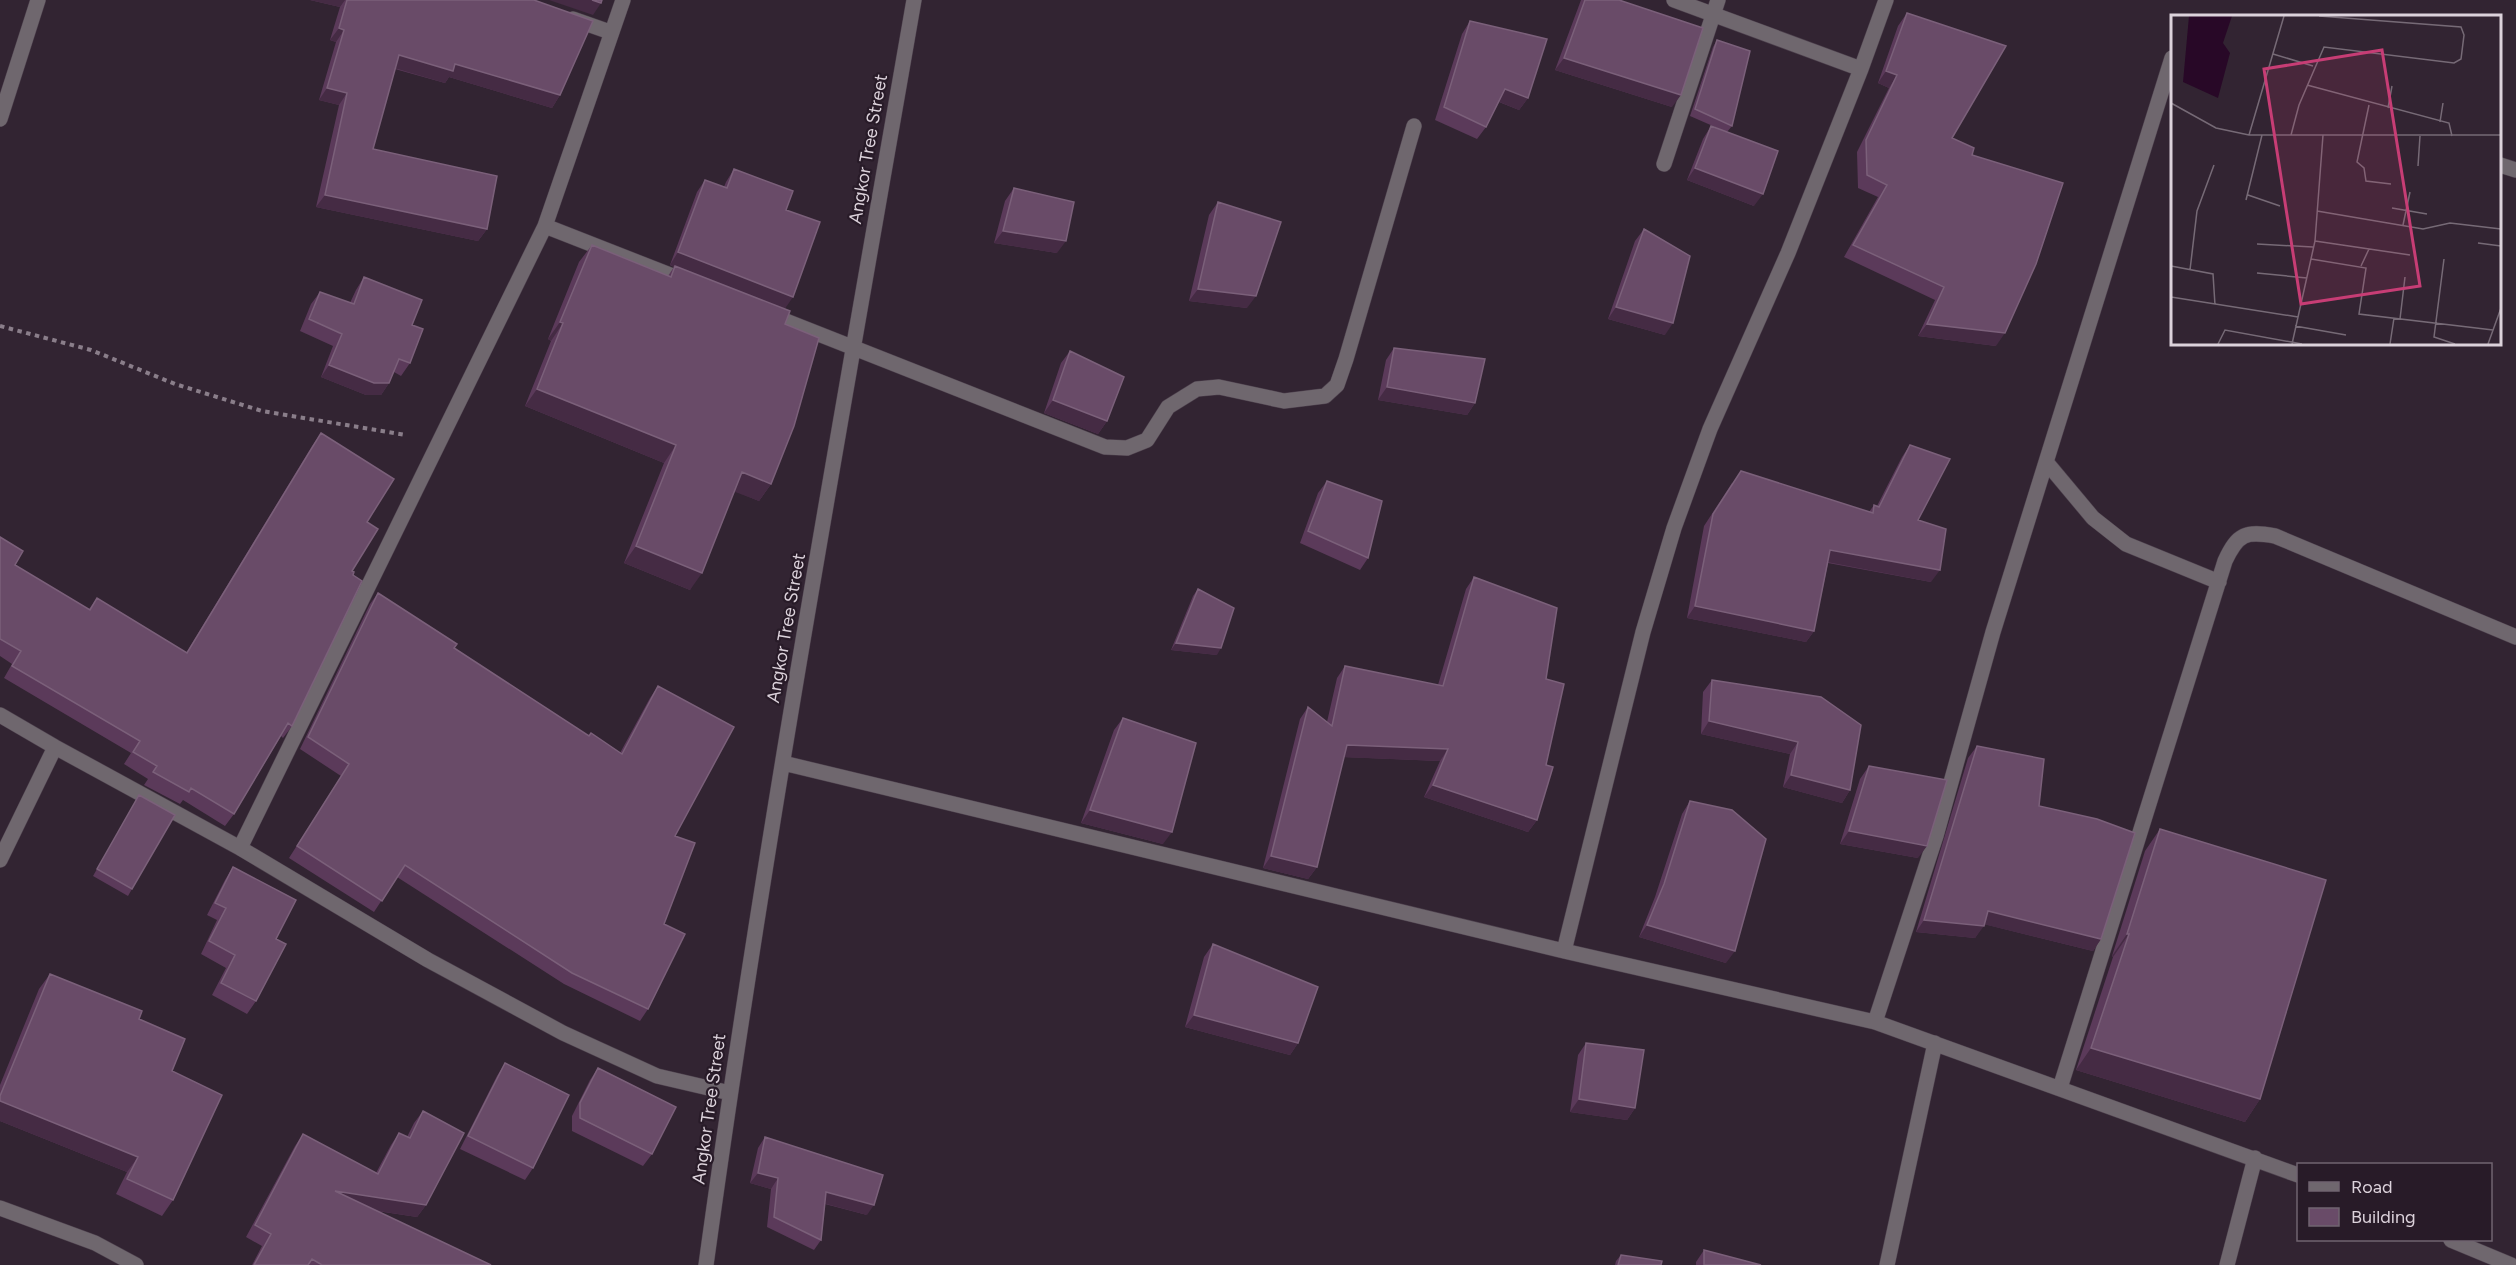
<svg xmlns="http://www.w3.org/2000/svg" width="2516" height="1265" font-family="Figtree,sans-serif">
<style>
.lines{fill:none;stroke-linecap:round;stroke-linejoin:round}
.minor-casing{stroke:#4d404d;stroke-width:16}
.path{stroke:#8a7e8a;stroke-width:4;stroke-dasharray:4.5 4.5;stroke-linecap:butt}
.minor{stroke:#6f676e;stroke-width:15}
.wall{fill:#5b3a5a}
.shaded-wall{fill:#452b44}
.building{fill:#694b68;stroke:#7b607a;stroke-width:1.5}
.labels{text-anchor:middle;stroke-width:4.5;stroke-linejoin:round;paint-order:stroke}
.street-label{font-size:18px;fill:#dcd2db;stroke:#281b28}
.inset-road{fill:none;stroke:#766a76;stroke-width:1.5}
.view{fill:#c73d75;fill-opacity:0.15;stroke:#c73d75;stroke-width:3}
.inset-edge{fill:none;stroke:#dcd2db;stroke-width:3}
</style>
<rect width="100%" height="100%" fill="#322432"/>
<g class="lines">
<g class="minor-casing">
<path id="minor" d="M 1674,0 L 1861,69
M 573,19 L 610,32
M 0,119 L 38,0
M 1664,164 L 1718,0
M 2500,165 L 2516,170
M 545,226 L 688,282
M 768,314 L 1105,447 L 1127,448 L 1147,440 L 1168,407 L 1197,389 L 1219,387 L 1284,401 L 1325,396 L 1337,385 L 1346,359 L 1414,126
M 2047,463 L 2093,518 L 2126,544 L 2219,582
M 0,715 L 55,747 L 240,848 L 428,960 L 563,1033 L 657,1076 L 730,1093
M 783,763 L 1564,951 L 1875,1022 L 2298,1175
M 240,848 L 545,226 L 623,0
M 0,860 L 55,747
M 1564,951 L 1643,632 L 1674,528 L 1710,429 L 1788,253 L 1861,69 L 1886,0
M 1875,1022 L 1936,836 L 1993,632 L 2172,58
M 2060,1088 L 2225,561 C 2238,533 2246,531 2275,536 L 2516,637
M 0,1208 L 95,1243 L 136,1265
M 2451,1240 L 2511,1265
M 706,1265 C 764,842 841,421 914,0
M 1887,1265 L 1935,1043
M 2227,1265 L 2255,1158"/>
</g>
<path class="path" d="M 0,326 L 91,350 L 175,384 L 262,411 L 406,435"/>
<use href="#minor" class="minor"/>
</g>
<path class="wall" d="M 310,0 L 534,0 L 560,95 L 552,108 L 449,77 L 445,83 L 395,69 L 373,149 L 487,229 L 478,241 L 316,207 L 339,105 L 319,100 L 336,42 L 330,40 L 340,7 Z
M 1581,0 L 1619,0 L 1672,107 L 1555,70 Z
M 1907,13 L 1952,138 L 1972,155 L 1996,346 L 1918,336 L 1935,300 L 1844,257 L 1878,197 L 1858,188 L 1857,152 L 1889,88 L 1878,83 L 1898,26 Z
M 1470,21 L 1528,98 L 1519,110 L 1499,102 L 1486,127 L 1477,139 L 1435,120 L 1462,34 Z
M 1717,40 L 1732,126 L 1727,132 L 1754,206 L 1687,180 L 1703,139 L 1711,126 L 1722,130 L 1690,116 L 1713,47 Z
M 734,169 L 786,210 L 785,324 L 771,484 L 759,501 L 735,491 L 690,590 L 624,563 L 664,463 L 525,406 L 551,341 L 548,339 L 579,262 L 592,245 L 668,276 L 674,267 L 670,265 L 697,192 L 705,180 L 724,187 L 726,182 Z
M 1014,188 L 1057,253 L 994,243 L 1005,201 Z
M 1218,202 L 1247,308 L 1189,301 L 1209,215 Z
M 1644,229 L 1665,335 L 1608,319 L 1635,241 Z
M 364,277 L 412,325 L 410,363 L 401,376 L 394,372 L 389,383 L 381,395 L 366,395 L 321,377 L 333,346 L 300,331 L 311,304 L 320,292 L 350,303 L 356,290 Z
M 1394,348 L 1475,403 L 1467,415 L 1378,400 L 1386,360 Z
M 1070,351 L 1107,421 L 1098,434 L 1044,413 L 1061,363 Z
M 321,433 L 367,522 L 352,571 L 292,726 L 283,738 L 281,736 L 234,814 L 225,826 L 183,800 L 180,804 L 144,785 L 148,779 L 124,764 L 131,753 L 4,678 L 12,664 L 0,656 L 0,537 L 15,565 L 89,609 L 97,598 L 186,653 L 312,446 Z
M 1910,445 L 1918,520 L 1931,582 L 1828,563 L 1814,631 L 1806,642 L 1687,618 L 1704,526 L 1732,483 L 1869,512 L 1874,505 L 1877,506 L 1902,457 Z
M 1327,481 L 1368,558 L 1360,570 L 1300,543 L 1318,493 Z
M 1474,577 L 1546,679 L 1546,765 L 1537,820 L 1528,832 L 1424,797 L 1440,761 L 1344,757 L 1317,867 L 1308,879 L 1263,868 L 1300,719 L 1308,707 L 1327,722 L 1337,678 L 1345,666 L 1438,685 L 1466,589 Z
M 1198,589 L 1217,655 L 1171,650 L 1193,596 Z
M 378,593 L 454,648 L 589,736 L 620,753 L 650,698 L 658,686 L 675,836 L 664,924 L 648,1009 L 640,1021 L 564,984 L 397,877 L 374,912 L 289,858 L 341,776 L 300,749 L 370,604 Z
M 1712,680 L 1861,725 L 1850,790 L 1842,803 L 1783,787 L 1790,754 L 1701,734 L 1703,692 Z
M 1123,718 L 1163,844 L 1081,823 L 1114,730 Z
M 1977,746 L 2039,806 L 2101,939 L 2093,951 L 1984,924 L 1975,938 L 1916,932 L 1968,758 Z
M 1869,766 L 1918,858 L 1840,844 L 1860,779 Z
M 139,795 L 132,889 L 128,896 L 93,876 Z
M 1690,801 L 1726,963 L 1639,937 L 1655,897 L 1682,814 Z
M 2160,829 L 2260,1099 L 2245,1122 L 2076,1070 L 2113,957 L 2112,956 L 2145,851 Z
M 233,867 L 276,939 L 256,1001 L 247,1014 L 212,995 L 226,968 L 201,954 L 217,920 L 207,915 L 225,880 Z
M 1213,944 L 1298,1043 L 1290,1055 L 1185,1027 L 1204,957 Z
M 50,974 L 139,1019 L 172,1071 L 173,1200 L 162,1216 L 116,1194 L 127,1172 L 0,1121 L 0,1085 L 39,989 Z
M 1586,1043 L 1635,1108 L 1627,1120 L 1570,1112 L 1578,1055 Z
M 505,1063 L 533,1168 L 525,1180 L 460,1149 L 497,1076 Z
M 598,1068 L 652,1154 L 643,1166 L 572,1131 L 572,1116 L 590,1080 Z
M 423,1111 L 426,1205 L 417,1217 L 377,1211 L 491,1265 L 252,1265 L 262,1246 L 246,1237 L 295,1146 L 303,1134 L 376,1173 L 391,1145 L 399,1133 L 407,1137 L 414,1123 Z
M 765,1137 L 867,1215 L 825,1204 L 821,1240 L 814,1250 L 767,1227 L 771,1189 L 750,1183 L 758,1148 Z
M 1704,1250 L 1761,1265 L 1696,1265 L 1696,1262 Z
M 1621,1255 L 1661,1265 L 1615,1265 L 1616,1261 Z"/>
<path class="shaded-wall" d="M 310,0 L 345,0 L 340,7 Z
M 549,0 L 592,0 L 601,3 L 593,15 Z
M 339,28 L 344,30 L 336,42 L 330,40 Z
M 399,55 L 455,64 L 560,95 L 552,108 L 449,77 L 445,83 L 391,67 Z
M 1564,58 L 1681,95 L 1672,107 L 1555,70 Z
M 1886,71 L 1897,75 L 1889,88 L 1878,83 Z
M 327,88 L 347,93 L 339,105 L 319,100 Z
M 1505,89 L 1528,98 L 1519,110 L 1497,101 Z
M 1695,168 L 1763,194 L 1754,206 L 1687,180 Z
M 325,195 L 487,229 L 478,241 L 316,207 Z
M 1003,231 L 1066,241 L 1057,253 L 994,243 Z
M 678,252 L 793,297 L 784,310 L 670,265 Z
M 1198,289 L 1256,296 L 1247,308 L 1189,301 Z
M 1616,307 L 1673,323 L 1665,335 L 1608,319 Z
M 560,322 L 563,323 L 551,341 L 548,339 Z
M 1927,324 L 2005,333 L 1996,346 L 1918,336 Z
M 329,365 L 389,383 L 381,395 L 366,395 L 321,377 Z
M 1387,387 L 1475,403 L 1467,415 L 1378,400 Z
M 537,389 L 676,445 L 664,463 L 525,406 Z
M 1053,400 L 1107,421 L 1098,434 L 1044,413 Z
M 742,472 L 771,484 L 759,501 L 730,490 Z
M 636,546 L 702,573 L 690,590 L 624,563 Z
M 1830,550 L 1940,570 L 1931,582 L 1822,561 Z
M 1695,606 L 1814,631 L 1806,642 L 1687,618 Z
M 1176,643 L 1221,648 L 1217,655 L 1171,650 Z
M 1709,721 L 1798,742 L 1790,754 L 1701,734 Z
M 1347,745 L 1448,749 L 1440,761 L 1339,757 Z
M 1791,775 L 1850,790 L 1842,803 L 1783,787 Z
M 1433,785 L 1537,820 L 1528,832 L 1424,797 Z
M 1090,810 L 1172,832 L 1163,844 L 1081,823 Z
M 1849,831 L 1927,846 L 1918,858 L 1840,844 Z
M 1271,856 L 1317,867 L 1308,879 L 1263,868 Z
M 1988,911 L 2101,939 L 2093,951 L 1979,923 Z
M 1924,920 L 1984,926 L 1975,938 L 1916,932 Z
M 1647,925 L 1735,951 L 1726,963 L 1639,937 Z
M 2127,934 L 2129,934 L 2113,957 L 2112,956 Z
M 1194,1015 L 1298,1043 L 1290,1055 L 1185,1027 Z
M 2091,1048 L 2260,1099 L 2245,1122 L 2076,1070 Z
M 1579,1099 L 1635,1108 L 1627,1120 L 1570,1112 Z
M 0,1101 L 138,1157 L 127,1172 L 0,1121 Z
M 758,1173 L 778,1178 L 771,1189 L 750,1183 Z
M 335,1191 L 426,1205 L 417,1217 L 327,1203 Z
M 826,1192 L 874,1205 L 867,1215 L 819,1202 Z"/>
<path class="building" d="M 347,0 L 534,0 L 593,21 L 560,95 L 455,64 L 453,71 L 399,55 L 373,149 L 497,176 L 487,229 L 325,195 L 347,93 L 327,88 L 344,30 L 339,28 Z
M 592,0 L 602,0 L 601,3 Z
M 1585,0 L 1619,0 L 1703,28 L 1681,95 L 1564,58 Z
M 1907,13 L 2006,46 L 1952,138 L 1974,148 L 1972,155 L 2063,183 L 2036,264 L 2005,333 L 1927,324 L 1944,287 L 1853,245 L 1887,185 L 1867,175 L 1866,140 L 1897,75 L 1886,71 Z
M 1470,21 L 1547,39 L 1528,98 L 1505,89 L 1486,127 L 1444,107 Z
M 1717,40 L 1750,51 L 1732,126 L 1695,109 Z
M 1711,126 L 1778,151 L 1763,194 L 1695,168 Z
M 734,169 L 793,191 L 786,210 L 820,222 L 793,297 L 678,252 L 705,180 L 727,188 Z
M 1014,188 L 1074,202 L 1066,241 L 1003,231 Z
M 1218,202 L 1281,222 L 1256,296 L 1198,289 Z
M 1644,229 L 1690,256 L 1673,323 L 1616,307 Z
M 592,245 L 671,277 L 675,266 L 790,311 L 785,324 L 819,338 L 794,426 L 771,484 L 742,472 L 702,573 L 636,546 L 676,445 L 537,389 L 563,323 L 560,322 Z
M 364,277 L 422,300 L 412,325 L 423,329 L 410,363 L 399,359 L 389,383 L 374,383 L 329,365 L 342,334 L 309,319 L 320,292 L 354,304 Z
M 1394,348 L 1485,359 L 1475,403 L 1387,387 Z
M 1070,351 L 1124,377 L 1107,421 L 1053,400 Z
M 321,433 L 394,479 L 367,522 L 378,529 L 352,571 L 354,572 L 353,575 L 362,581 L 292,726 L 288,723 L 234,814 L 191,788 L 189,792 L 153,772 L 157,766 L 133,752 L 140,741 L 12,666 L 21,651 L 0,639 L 0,537 L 23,551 L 15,565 L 90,610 L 97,598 L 187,653 Z
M 1910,445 L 1950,459 L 1918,520 L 1946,529 L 1940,570 L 1830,550 L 1814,631 L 1695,606 L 1713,514 L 1741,471 L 1873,513 L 1874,505 L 1879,507 Z
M 1327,481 L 1382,501 L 1368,558 L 1308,531 Z
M 1474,577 L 1557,608 L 1546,679 L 1564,684 L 1546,765 L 1553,767 L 1537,820 L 1433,785 L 1448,749 L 1347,745 L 1317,867 L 1271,856 L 1308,707 L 1332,726 L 1345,666 L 1443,686 Z
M 1198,589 L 1234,608 L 1221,648 L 1176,643 Z
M 378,593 L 457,644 L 454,648 L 589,736 L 591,733 L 622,754 L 658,686 L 734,727 L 675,836 L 695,843 L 664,924 L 685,934 L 648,1009 L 572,973 L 405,865 L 382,901 L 297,846 L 349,764 L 308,737 Z
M 1712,680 L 1821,697 L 1861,725 L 1850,790 L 1791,775 L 1798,742 L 1709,721 Z
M 1123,718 L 1196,743 L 1172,832 L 1090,810 Z
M 1977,746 L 2044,759 L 2039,806 L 2097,819 L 2135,833 L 2101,939 L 1988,911 L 1984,926 L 1924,920 Z
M 1869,766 L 1947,780 L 1927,846 L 1849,831 Z
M 139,795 L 175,815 L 132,889 L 97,869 Z
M 1690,801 L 1732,810 L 1766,839 L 1735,951 L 1647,925 L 1664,884 Z
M 2160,829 L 2326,880 L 2260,1099 L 2091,1048 L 2129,934 L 2127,934 Z
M 233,867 L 296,900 L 276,939 L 286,944 L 256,1001 L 221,983 L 235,955 L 209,941 L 226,908 L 215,903 Z
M 1213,944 L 1318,987 L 1298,1043 L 1194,1015 Z
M 50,974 L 142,1011 L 139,1019 L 185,1039 L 172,1071 L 222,1095 L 173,1200 L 127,1179 L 138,1157 L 0,1101 L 0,1096 Z
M 1586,1043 L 1644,1050 L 1635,1108 L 1579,1099 Z
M 505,1063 L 569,1095 L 533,1168 L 468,1136 Z
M 598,1068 L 676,1107 L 652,1154 L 580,1118 L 580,1103 Z
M 423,1111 L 464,1133 L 426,1205 L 335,1191 L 491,1265 L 322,1265 L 312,1259 L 308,1265 L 254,1265 L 271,1234 L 255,1225 L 303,1134 L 378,1174 L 399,1133 L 410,1138 Z
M 765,1137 L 883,1175 L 874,1205 L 826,1192 L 821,1240 L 774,1217 L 778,1178 L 758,1173 Z
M 1704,1250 L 1761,1265 L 1704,1265 Z
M 1621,1255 L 1662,1261 L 1661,1265 L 1618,1265 Z"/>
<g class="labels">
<g class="street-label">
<text transform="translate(868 149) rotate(-80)" y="6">Angkor Tree Street</text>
<text transform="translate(786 628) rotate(-80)" y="6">Angkor Tree Street</text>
<text transform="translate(709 1109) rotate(-82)" y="6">Angkor Tree Street</text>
</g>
</g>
<g transform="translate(2171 15)">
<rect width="330" height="330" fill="#322432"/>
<path d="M 18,1 L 61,1 L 52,28 L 59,38 L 47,83 L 12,67 Z" fill="#280827"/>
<path class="inset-road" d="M 102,39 L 142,51M 136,70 L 278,108 L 281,121M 0,88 L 45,113 L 78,120 L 330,120M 198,90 L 186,147 L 193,153 L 195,166 L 220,169M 217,93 L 221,71M 269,107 L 272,88M 78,120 L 113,1M 120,120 L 128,90 L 153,32 L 283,48 L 290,44 L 293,20 L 290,12 L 148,1M 247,151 L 249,121M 77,180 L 109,191M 75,185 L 91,120M 221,193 L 256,199M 146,196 L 252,214 L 279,208 L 330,214M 232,210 L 239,177M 144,226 L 239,240M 307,228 L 330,231M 86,229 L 142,232M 140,244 L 195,253 L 188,299 L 322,315M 273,244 L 263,322 L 284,329M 0,251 L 42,259 L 44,290M 190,251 L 198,234M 19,255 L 26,196 L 43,150M 86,258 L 136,263M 0,282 L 127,302M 229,304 L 234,262M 124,311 L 175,320M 47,329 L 54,315 L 131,329M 121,329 L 144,226 L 152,120M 219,329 L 223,303M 317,329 L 330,293"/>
<path class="view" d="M 211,35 L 249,271 L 130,289 L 93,54 Z"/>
<rect width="330" height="330" class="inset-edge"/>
</g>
<rect x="2297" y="1163" width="195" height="78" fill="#281b28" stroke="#706470" stroke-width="1.5"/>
<rect x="2309" y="1182" width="30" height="9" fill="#6f676e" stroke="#706470" stroke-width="1.5"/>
<text x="2351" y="1193" font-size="18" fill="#dcd2db">Road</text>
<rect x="2309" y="1208" width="30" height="18" fill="#694b68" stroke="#706470" stroke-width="1.5"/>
<text x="2351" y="1223" font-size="18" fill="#dcd2db">Building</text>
</svg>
